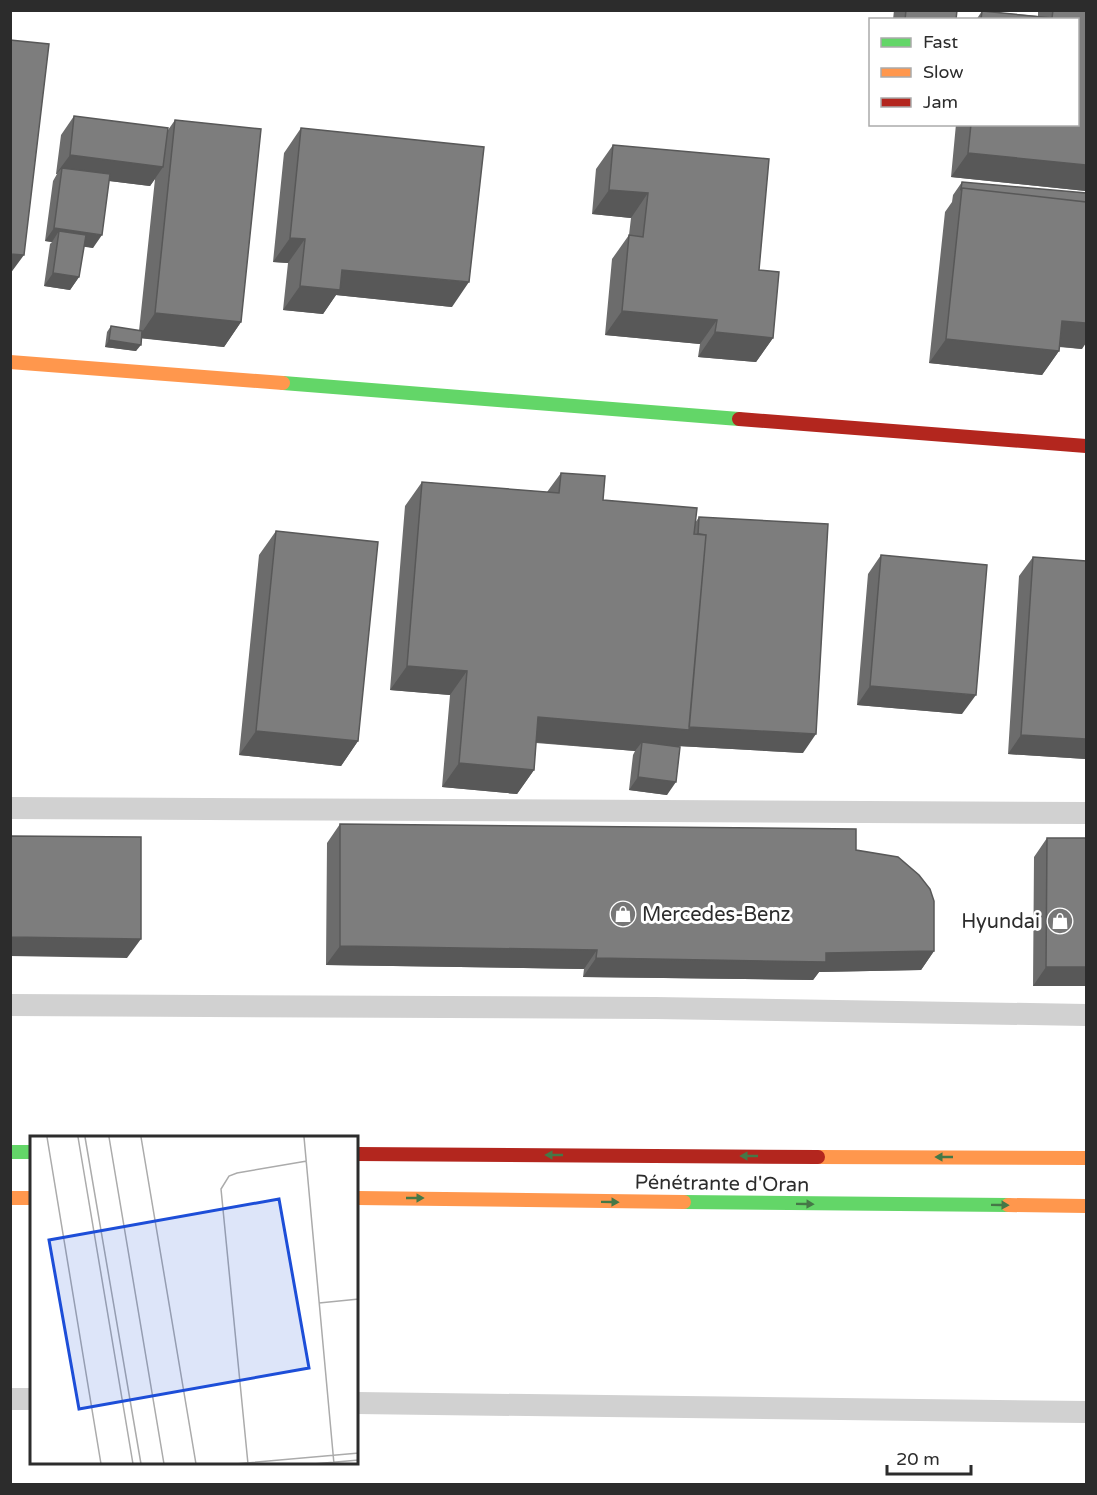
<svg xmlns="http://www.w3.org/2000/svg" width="1097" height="1495" font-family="'Varela Round',sans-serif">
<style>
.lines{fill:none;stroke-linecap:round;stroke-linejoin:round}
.street{stroke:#d1d1d1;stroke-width:22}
.fast{stroke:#63d668;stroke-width:14}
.slow{stroke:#ff974d;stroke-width:14}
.jam{stroke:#b3261e;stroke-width:14}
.wall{fill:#6c6c6c}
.shaded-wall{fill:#585858}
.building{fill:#7d7d7d;stroke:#585858;stroke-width:1.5}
.oneway{fill:#457847}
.labels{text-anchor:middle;stroke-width:6;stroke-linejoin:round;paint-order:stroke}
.poi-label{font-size:20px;fill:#2c2c2c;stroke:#fff;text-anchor:start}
.street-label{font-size:20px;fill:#2c2c2c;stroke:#fff}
.inset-road{fill:none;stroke:#ababab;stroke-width:1.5}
.view{fill:#1d4ed8;fill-opacity:0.15;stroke:#1d4ed8;stroke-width:3}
.inset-edge{fill:none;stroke:#2c2c2c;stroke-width:3}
</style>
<rect width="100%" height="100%" fill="#fff"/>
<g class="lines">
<path class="street" d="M 10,808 L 1086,813
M 10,1005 L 655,1008 L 1086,1015
M 10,1399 L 32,1399
M 357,1403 L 1086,1412"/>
<path class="fast" d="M 283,383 L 739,419
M 10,1152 L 32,1152
M 684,1202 L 1008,1205"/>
<path class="slow" d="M 10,362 L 283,383
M 818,1157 L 1086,1158
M 10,1198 L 32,1198
M 357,1198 L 684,1202
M 1008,1205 L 1086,1206"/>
<path class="jam" d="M 739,419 L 1086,446
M 357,1154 L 818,1157"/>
</g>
<path class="wall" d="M 894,10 L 957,10 L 956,20 L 893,20 Z
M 1038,10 L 1086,10 L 1086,191 L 951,177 L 956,124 L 1077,124 L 1077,20 L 976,20 L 982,11 L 1038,16 Z
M 74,116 L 168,130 L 175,120 L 241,322 L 224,347 L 142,338 L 136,351 L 105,347 L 107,332 L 111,326 L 139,331 L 155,179 L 150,186 L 109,181 L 93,248 L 84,246 L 79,277 L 70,290 L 44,286 L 50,244 L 52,242 L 45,241 L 53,181 L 57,174 L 56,174 L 61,135 Z
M 301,128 L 452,307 L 336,295 L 323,314 L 283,310 L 288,263 L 273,262 L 284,153 Z
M 613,145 L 759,270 L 773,338 L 756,362 L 698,357 L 700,344 L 605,335 L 612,259 L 629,235 L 631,218 L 592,214 L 596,169 Z
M 962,182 L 1082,349 L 1059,347 L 1059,351 L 1042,375 L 929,363 L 945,212 L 952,202 L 953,195 Z
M 561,473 L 603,500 L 695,523 L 699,517 L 803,753 L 678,746 L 667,795 L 629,790 L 633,755 L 635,751 L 536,743 L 534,770 L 517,794 L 442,787 L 450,695 L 390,690 L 405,506 L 422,482 L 547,492 Z
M 276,531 L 358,741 L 341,766 L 239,755 L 259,555 Z
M 881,555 L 962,714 L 857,705 L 868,574 Z
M 1033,557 L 1086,759 L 1008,754 L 1019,576 Z
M 340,824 L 934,951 L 921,970 L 819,972 L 813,980 L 583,977 L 584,969 L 326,965 L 327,843 Z
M 1047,838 L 1086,986 L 1033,986 L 1034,857 Z"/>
<path class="shaded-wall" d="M 968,153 L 1086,165 L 1086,191 L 951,177 Z
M 70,155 L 163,167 L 150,186 L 61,175 L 62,168 L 56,174 Z
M 609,190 L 648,193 L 631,218 L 592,214 Z
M 54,228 L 102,235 L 93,248 L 57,243 L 59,231 L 52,242 L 45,241 Z
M 290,238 L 305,239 L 288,263 L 273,262 Z
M 10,254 L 24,255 L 10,274 Z
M 342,270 L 469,282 L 452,307 L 336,295 L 323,314 L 283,310 L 300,286 Z
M 53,273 L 79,277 L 70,290 L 44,286 Z
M 622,311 L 717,320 L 700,344 L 605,335 Z
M 155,313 L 241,322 L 224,347 L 138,338 Z
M 1062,321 L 1086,323 L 1086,343 L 1082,349 L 1045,345 Z
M 715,332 L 773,338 L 756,362 L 698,357 Z
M 946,339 L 1059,351 L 1042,375 L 929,363 Z
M 109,340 L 141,345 L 136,351 L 105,347 Z
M 407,666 L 467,671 L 450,695 L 390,690 Z
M 870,686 L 976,695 L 962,714 L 857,705 Z
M 538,717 L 688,727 L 816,734 L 803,753 L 678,746 L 672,755 L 642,742 L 635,751 L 521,741 Z
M 256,731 L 358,741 L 341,766 L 239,755 Z
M 1021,735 L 1086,739 L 1086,759 L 1008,754 Z
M 459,763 L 534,770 L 517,794 L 442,787 Z
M 638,777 L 676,782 L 667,795 L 629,790 Z
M 10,937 L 141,939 L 127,958 L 10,956 Z
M 340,946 L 597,950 L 584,969 L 326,965 Z
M 934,951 L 921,970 L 819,972 L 813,980 L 583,977 L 596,958 Z
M 1046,967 L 1086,967 L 1086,986 L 1033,986 Z"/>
<path class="building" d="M 906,10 L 957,10 L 956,20 L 905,20 Z
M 1053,10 L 1086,10 L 1086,165 L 968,153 L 971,124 L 1077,124 L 1077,20 L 981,20 L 982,11 L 1052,18 Z
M 10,40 L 49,44 L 24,255 L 10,254 Z
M 74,116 L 168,128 L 163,167 L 70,155 Z
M 175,120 L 261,129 L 241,322 L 155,313 Z
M 301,128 L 484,147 L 469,282 L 342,270 L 340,290 L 300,286 L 305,239 L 290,238 Z
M 613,145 L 769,159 L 759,270 L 779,272 L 773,338 L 715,332 L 717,320 L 622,311 L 629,235 L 643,237 L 648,193 L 609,190 Z
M 62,168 L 110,174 L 102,235 L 54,228 Z
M 962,182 L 1086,193 L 1086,202 L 962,188 L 961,189 Z
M 962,188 L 1086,202 L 1086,323 L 1062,321 L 1059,351 L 946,339 Z
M 59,231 L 86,235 L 79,277 L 53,273 Z
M 111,326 L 142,331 L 141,345 L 109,340 Z
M 561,473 L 605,476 L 603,500 L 697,508 L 694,534 L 706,535 L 689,730 L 538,717 L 534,770 L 459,763 L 467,671 L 407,666 L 422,482 L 559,493 Z
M 699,517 L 828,524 L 816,734 L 689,727 L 706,535 L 698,534 Z
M 276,531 L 378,542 L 358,741 L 256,731 Z
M 881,555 L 987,565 L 976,695 L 870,686 Z
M 1033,557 L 1086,561 L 1086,739 L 1021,735 Z
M 642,742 L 680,747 L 676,782 L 638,777 Z
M 340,824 L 856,829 L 856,850 L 898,857 L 919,875 L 930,889 L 934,901 L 934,951 L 826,953 L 826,962 L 596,958 L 597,950 L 340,946 Z
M 10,836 L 141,837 L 141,939 L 10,937 Z
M 1047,838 L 1086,838 L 1086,967 L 1046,967 Z"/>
<defs><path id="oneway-solid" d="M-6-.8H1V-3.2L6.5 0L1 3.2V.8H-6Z" transform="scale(1.5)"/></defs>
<g class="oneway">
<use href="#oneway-solid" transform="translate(554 1155) rotate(-180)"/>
<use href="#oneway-solid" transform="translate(749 1156) rotate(-180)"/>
<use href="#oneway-solid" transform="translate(944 1157) rotate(-180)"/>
<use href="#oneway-solid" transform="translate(415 1198)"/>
<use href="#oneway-solid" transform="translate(610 1202) rotate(1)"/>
<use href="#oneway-solid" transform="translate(805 1204) rotate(1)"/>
<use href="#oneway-solid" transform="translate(1000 1205) rotate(1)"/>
</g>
<defs>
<g id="shop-disc" transform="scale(1.35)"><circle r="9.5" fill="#767676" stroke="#fff"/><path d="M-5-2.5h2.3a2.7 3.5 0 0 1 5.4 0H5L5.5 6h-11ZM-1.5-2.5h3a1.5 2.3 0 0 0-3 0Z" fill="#fff"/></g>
</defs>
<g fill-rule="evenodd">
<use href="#shop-disc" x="623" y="914"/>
<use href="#shop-disc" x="1060" y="921"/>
</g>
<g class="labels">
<g class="poi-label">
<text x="642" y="921">Mercedes-Benz</text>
<text x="1040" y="928" text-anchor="end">Hyundai</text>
</g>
<g class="street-label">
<text transform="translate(722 1183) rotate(1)" y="7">Pénétrante d'Oran</text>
</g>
</g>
<g transform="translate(30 1136)">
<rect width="328" height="328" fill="#fff"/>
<path class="inset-road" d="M 17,1 L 71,328M 48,1 L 103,328M 55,1 L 111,328M 79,1 L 134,328M 111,1 L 166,328M 274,1 L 304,328M 289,167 L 329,163M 205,328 L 329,317M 218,328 L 191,53 L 199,40 L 207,37 L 277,25M 283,328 L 329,324"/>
<path class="view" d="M 249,63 L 279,232 L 49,273 L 19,104 Z"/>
<rect width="328" height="328" class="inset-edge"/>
</g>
<rect width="1097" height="1495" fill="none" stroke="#2c2c2c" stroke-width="24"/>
<rect x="869" y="18" width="210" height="108" fill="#ffffff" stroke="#ababab" stroke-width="1.5"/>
<rect x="881" y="38" width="30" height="9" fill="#63d668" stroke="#ababab" stroke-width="1.5"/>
<text x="923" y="48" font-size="18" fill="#2c2c2c">Fast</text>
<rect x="881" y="68" width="30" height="9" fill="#ff974d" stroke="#ababab" stroke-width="1.5"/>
<text x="923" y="78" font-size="18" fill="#2c2c2c">Slow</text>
<rect x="881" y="98" width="30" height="9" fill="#b3261e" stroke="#ababab" stroke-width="1.5"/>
<text x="923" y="108" font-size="18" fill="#2c2c2c">Jam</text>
<path d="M887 1465v9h84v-9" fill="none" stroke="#2c2c2c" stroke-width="3"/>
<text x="896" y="1465" font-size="18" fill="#2c2c2c" stroke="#ffffff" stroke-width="4.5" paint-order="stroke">20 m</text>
</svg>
